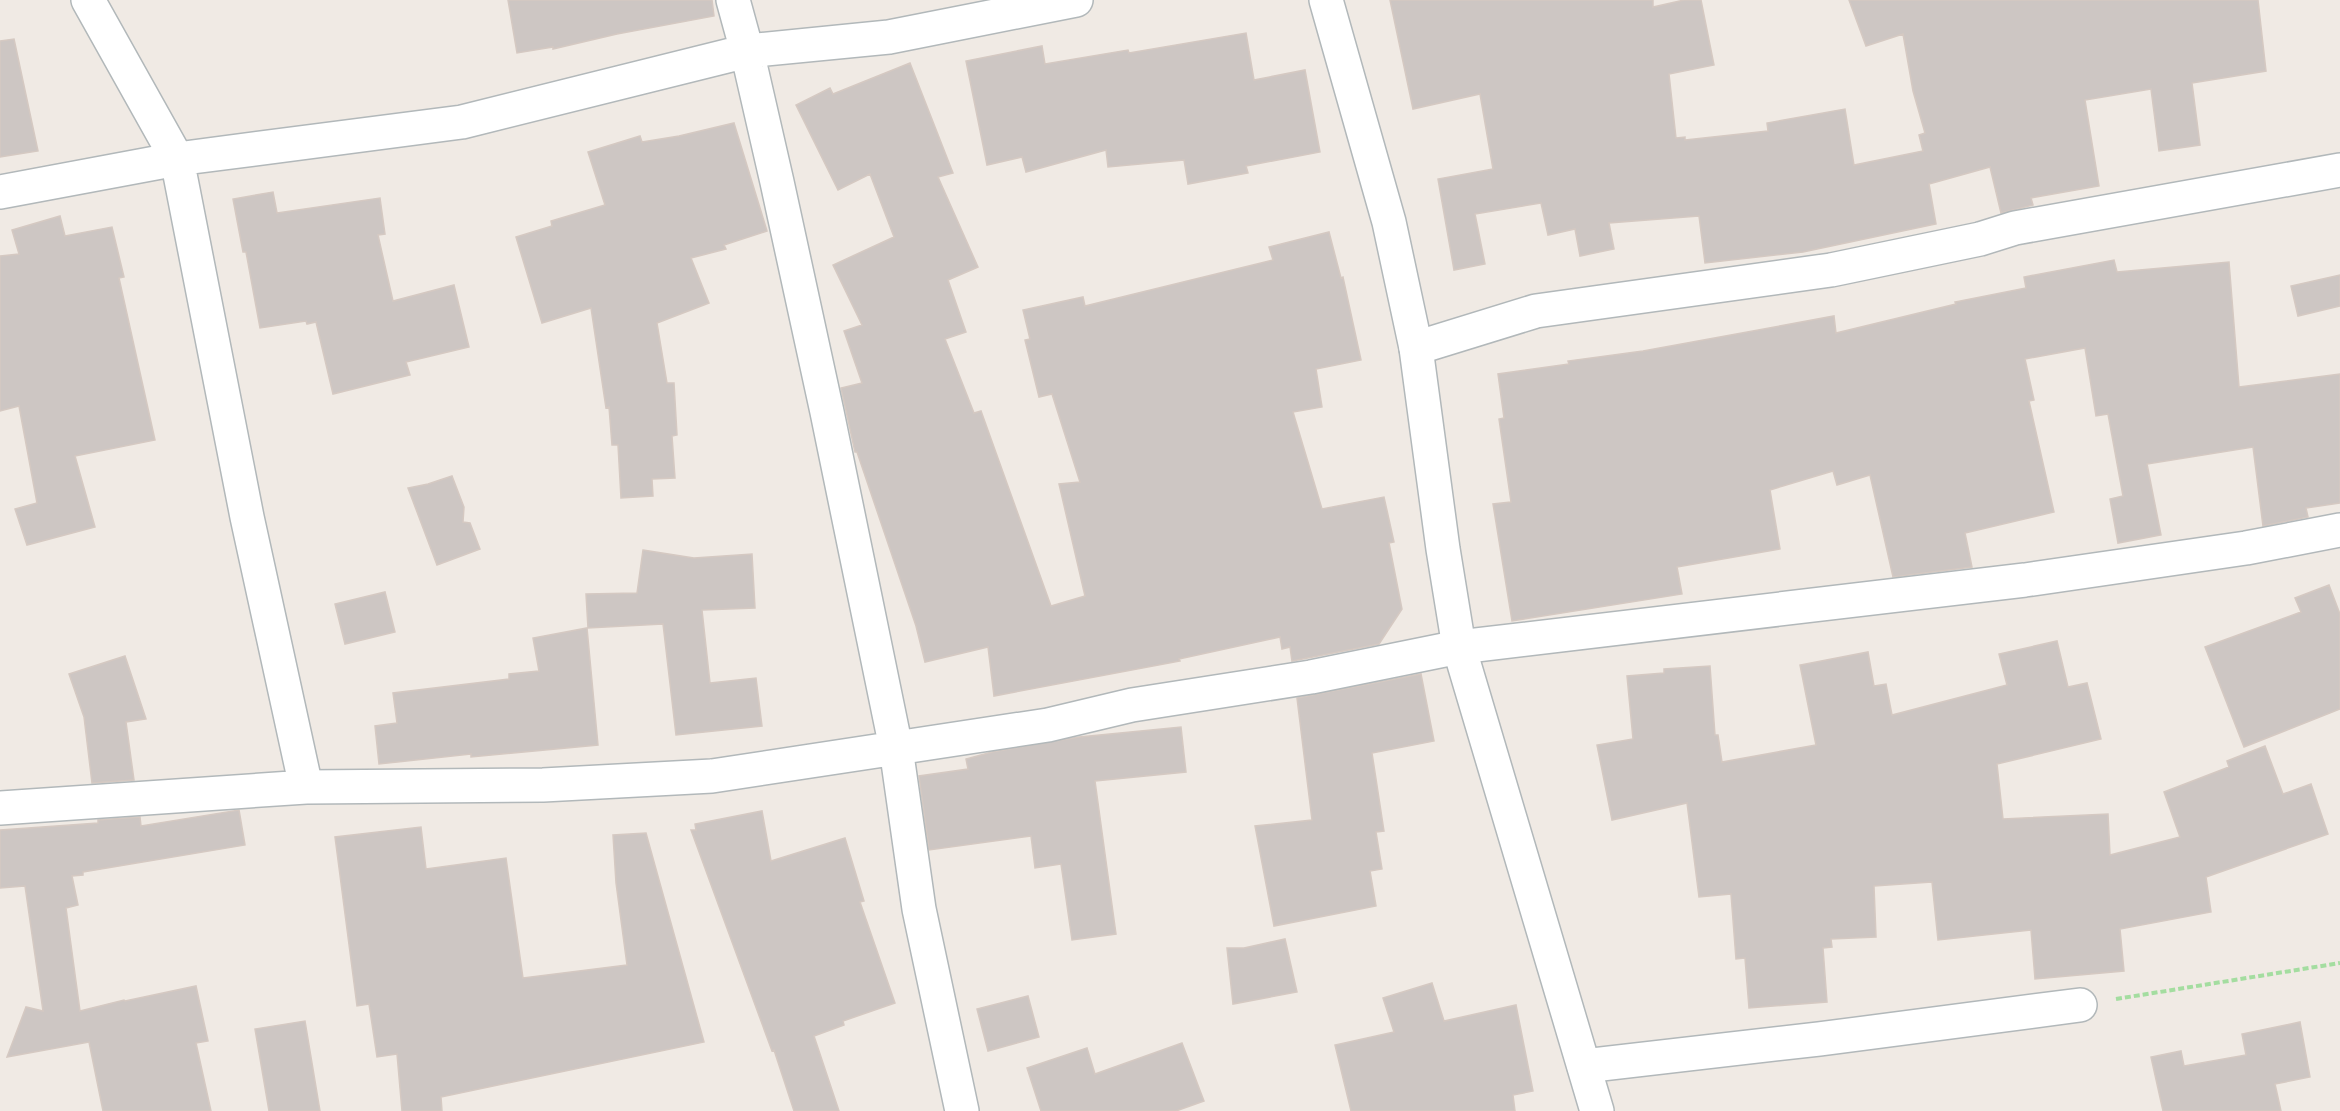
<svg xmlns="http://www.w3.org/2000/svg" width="2340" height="1111" font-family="Arial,sans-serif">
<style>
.building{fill:#cdc6c3;stroke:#d5c9c2;stroke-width:1.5}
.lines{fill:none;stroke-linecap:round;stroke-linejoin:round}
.minor-casing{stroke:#b2b8ba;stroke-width:36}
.tertiary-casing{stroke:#b2b8ba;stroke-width:36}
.path{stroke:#a4dda0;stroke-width:4;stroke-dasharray:6 3;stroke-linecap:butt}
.minor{stroke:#fff;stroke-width:33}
.tertiary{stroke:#fff;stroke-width:33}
</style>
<rect width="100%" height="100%" fill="#f0eae4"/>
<path class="building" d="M 508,0 L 712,0 L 714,16 L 617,34 L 553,49 L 553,47 L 517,53 Z
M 1390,0 L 1653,0 L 1653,7 L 1684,0 L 1701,0 L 1714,65 L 1669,74 L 1676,138 L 1685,137 L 1685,140 L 1768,131 L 1767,123 L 1845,109 L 1854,165 L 1923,151 L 1919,135 L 1925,133 L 1913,91 L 1903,34 L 1866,46 L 1849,0 L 2258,0 L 2266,71 L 2192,83 L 2200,145 L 2159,151 L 2151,89 L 2085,100 L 2099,186 L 2031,198 L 2033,205 L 2001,213 L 1990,167 L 1929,184 L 1936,224 L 1803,252 L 1705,263 L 1699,216 L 1609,223 L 1614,249 L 1580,256 L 1575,229 L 1548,235 L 1541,203 L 1475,214 L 1485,264 L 1454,270 L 1438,179 L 1493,169 L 1480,94 L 1413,109 Z
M 1246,33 L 1254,80 L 1305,70 L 1320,152 L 1246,166 L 1248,173 L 1188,184 L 1184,160 L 1108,167 L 1106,150 L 1026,172 L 1022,157 L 987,165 L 966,61 L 1042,46 L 1045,64 L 1128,50 L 1129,53 Z
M 14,39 L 38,151 L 0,157 L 0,41 Z
M 910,63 L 953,173 L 938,177 L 978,267 L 948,280 L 966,332 L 945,339 L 974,413 L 981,411 L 1051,606 L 1085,596 L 1059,484 L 1080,482 L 1052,394 L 1039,397 L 1025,340 L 1030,339 L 1023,310 L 1083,297 L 1085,306 L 1273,260 L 1269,247 L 1329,232 L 1341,278 L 1343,277 L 1361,360 L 1316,369 L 1322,407 L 1293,412 L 1322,509 L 1384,497 L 1394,542 L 1389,543 L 1402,609 L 1379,644 L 1292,661 L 1290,647 L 1282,649 L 1280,637 L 1179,659 L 1180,661 L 994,696 L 988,647 L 925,662 L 916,626 L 857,452 L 855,452 L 841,388 L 862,383 L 844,331 L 862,325 L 833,265 L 894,237 L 870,174 L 838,190 L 796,105 L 830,88 L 833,94 Z
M 734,123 L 767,231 L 724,245 L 726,249 L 691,258 L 709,303 L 657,323 L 667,383 L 674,383 L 677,435 L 672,436 L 675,478 L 652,479 L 653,496 L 621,498 L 618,445 L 612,445 L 609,407 L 606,408 L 591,308 L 542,323 L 516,237 L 552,226 L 551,221 L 605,205 L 588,152 L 640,136 L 642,142 L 679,136 Z
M 273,192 L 277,213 L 380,198 L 385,234 L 378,235 L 393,301 L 454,285 L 469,347 L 406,362 L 410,375 L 333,394 L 316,322 L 307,324 L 306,321 L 260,328 L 246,252 L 243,252 L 233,199 Z
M 60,216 L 65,236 L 112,227 L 124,277 L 119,278 L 155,440 L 75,456 L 95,527 L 27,545 L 15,509 L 37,503 L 19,406 L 0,411 L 0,256 L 19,254 L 12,230 Z
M 2114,260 L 2117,272 L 2229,262 L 2239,387 L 2340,374 L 2340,503 L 2306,508 L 2308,517 L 2263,526 L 2253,447 L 2147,464 L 2161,535 L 2118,543 L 2110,499 L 2123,496 L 2108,414 L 2096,416 L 2085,348 L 2025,359 L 2034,400 L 2029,401 L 2054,512 L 1965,533 L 1972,567 L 1893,577 L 1870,475 L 1837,485 L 1833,471 L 1770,490 L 1780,549 L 1677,567 L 1682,594 L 1512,621 L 1493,504 L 1511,502 L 1499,419 L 1504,418 L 1498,374 L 1569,364 L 1568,361 L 1643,351 L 1834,316 L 1836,333 L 1956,304 L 1955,302 L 2026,288 L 2024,277 Z
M 2340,275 L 2340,306 L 2298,316 L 2291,286 Z
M 452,476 L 464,507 L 463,522 L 470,523 L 480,549 L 437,565 L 408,488 L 428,484 Z
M 643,550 L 694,558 L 752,554 L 755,608 L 702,610 L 710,683 L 756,678 L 762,726 L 676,735 L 663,624 L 588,628 L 586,594 L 637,593 Z
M 2329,585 L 2340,614 L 2340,709 L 2244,747 L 2205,647 L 2301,612 L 2295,598 Z
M 385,592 L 395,632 L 345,644 L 335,604 Z
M 587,628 L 598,745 L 471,757 L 471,754 L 379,764 L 375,726 L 397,723 L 393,693 L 509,679 L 509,674 L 539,671 L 533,638 Z
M 2057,641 L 2068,687 L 2087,683 L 2101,739 L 1997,764 L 2003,819 L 2108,814 L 2110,855 L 2180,837 L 2164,792 L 2229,767 L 2227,761 L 2265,746 L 2283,794 L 2311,784 L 2328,834 L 2206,877 L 2211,912 L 2120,929 L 2124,971 L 2035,979 L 2031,930 L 1938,940 L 1932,882 L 1874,886 L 1876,937 L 1831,939 L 1832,947 L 1823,948 L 1827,1002 L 1749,1008 L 1745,958 L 1736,959 L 1731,894 L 1699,897 L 1687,803 L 1612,820 L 1597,745 L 1633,739 L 1627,676 L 1664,673 L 1664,669 L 1710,666 L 1715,735 L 1718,735 L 1722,762 L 1816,745 L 1800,665 L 1868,652 L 1874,686 L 1886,684 L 1892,715 L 2007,685 L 1999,654 Z
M 125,656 L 146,719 L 126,722 L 134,780 L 92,783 L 84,717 L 69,674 Z
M 1421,674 L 1434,741 L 1372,753 L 1384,831 L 1376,832 L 1382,869 L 1370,871 L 1376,906 L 1274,926 L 1255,826 L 1312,820 L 1297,698 Z
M 1181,727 L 1186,772 L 1095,781 L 1116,934 L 1072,940 L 1061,864 L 1035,868 L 1031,836 L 929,850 L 919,776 L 968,769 L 966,759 L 992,752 L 1079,737 Z
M 239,810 L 245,845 L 83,872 L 83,875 L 72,876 L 78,905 L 66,908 L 80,1011 L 124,1000 L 125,1001 L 196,986 L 208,1041 L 196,1043 L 211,1111 L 103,1111 L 89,1042 L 7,1057 L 26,1007 L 43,1011 L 25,886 L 0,888 L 0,830 L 98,823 L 98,820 L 140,817 L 141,826 Z
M 762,811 L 771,861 L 845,838 L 864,901 L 860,902 L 895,1003 L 843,1021 L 844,1025 L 814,1036 L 839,1111 L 794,1111 L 774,1050 L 772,1051 L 691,830 L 696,830 L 695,824 Z
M 421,827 L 426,869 L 506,858 L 523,978 L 627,965 L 616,883 L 613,835 L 646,833 L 704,1042 L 441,1097 L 442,1111 L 402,1111 L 397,1054 L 377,1057 L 369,1004 L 357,1006 L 335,837 Z
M 1285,939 L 1297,992 L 1233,1004 L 1227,948 L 1244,948 Z
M 1432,983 L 1444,1021 L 1516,1005 L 1533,1091 L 1513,1095 L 1515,1111 L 1351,1111 L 1335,1045 L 1394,1032 L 1383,998 Z
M 1028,996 L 1039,1037 L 988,1051 L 977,1009 Z
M 305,1021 L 320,1111 L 269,1111 L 255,1029 Z
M 2300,1022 L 2310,1077 L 2275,1084 L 2281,1111 L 2163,1111 L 2151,1057 L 2181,1051 L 2184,1066 L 2246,1055 L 2242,1034 Z
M 1182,1043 L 1204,1101 L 1176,1111 L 1041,1111 L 1027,1068 L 1087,1048 L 1095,1074 Z"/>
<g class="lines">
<g class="minor-casing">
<path id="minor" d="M 88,0 L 177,159 L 247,517 L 306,787
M 733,0 L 747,51 L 777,182 L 827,412 L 896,748 L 919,909 L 962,1111
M 0,192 L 177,159 L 462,122 L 747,51 L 889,37 L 1076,0
M 1416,348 L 1536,311 L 1831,270 L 1980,239 L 2015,228 L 2340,170
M 0,808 L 306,787 L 543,785 L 712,776 L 1048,725 L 1132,705 L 1311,677 L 1459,647 L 2025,580 L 2246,548 L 2340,530
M 1584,1066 L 1819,1039 L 2080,1005"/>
</g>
<g class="tertiary-casing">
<path id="tertiary" d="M 1326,0 L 1389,222 L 1416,348 L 1443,549 L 1459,647 L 1597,1111"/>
</g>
<path class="path" d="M 2116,999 L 2340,963"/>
<use href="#minor" class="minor"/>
<use href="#tertiary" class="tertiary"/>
</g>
</svg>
